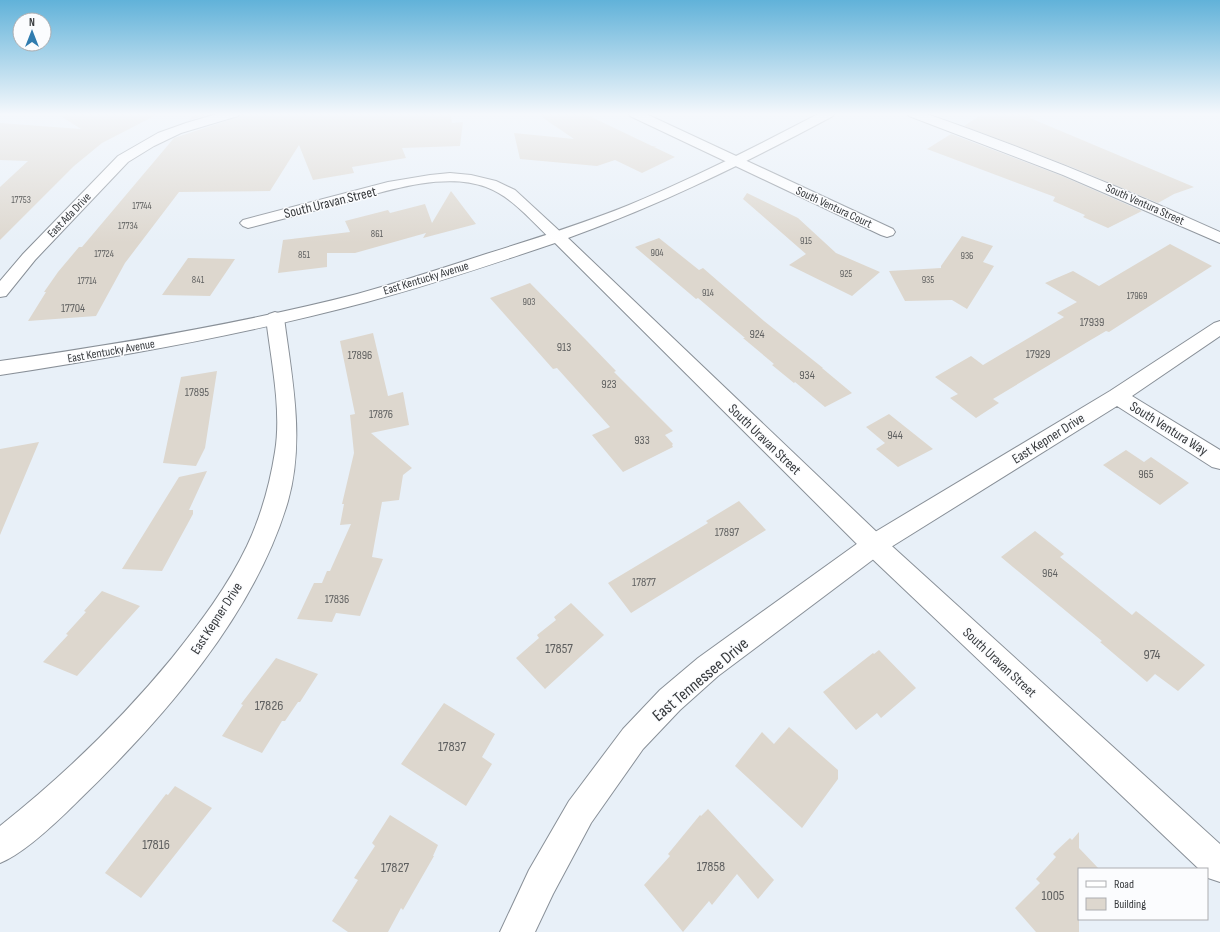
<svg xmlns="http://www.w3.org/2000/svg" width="1220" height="932" font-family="'Sofia Sans Condensed',sans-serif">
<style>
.building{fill:#ddd7ce}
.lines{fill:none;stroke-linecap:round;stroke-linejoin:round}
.street-casing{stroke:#899098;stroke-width:2}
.secondary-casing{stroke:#899098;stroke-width:2}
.street{fill:#fff;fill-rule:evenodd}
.secondary{fill:#fff;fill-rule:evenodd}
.labels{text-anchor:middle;stroke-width:3;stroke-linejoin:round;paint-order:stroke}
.far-number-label{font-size:10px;fill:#606161}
.far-street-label{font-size:12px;fill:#373a3d;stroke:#fbfcfe}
.number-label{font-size:12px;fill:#606161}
.street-label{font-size:14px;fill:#373a3d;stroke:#fbfcfe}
.near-number-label{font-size:14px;fill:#606161}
.near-street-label{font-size:17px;fill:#373a3d;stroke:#fbfcfe}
</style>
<rect width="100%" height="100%" fill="#e8f0f8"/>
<path class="building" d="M 56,113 L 160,113 L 102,143 L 74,166 L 0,240 L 0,187 L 28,161 L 0,160 L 0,123 L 81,129 Z
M 196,113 L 215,113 L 189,120 Z
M 241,113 L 450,113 L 452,123 L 463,122 L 460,146 L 402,148 L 406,158 L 352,167 L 354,173 L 313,180 L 299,145 L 270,191 L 179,192 L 125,263 L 96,316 L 28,321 L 46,292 L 44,292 L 58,272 L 79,247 L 82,247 L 174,138 L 238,117 Z
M 536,113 L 583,113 L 652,146 L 657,147 L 654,147 L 675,157 L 642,173 L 615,160 L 597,166 L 520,159 L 514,133 L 574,139 Z
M 984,113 L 1032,113 L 1030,118 L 1194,187 L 1174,194 L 1158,203 L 1074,168 L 964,126 Z
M 951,134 L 1062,176 L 1142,211 L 1108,228 L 1083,217 L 1085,215 L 1053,201 L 1055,197 L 927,149 Z
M 451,191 L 476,224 L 423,238 L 426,233 L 355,253 L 327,253 L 327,267 L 278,273 L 283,240 L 350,232 L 345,221 L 388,210 L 390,213 L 425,204 L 432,223 Z
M 747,193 L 798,218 L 836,253 L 880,272 L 852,296 L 789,265 L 806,254 L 743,199 Z
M 962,236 L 993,246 L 983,262 L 994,266 L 967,309 L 952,300 L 905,301 L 889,271 L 941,268 L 941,266 Z
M 659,238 L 699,270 L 703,268 L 764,321 L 823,368 L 822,368 L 852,393 L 825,407 L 795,382 L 794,383 L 772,365 L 774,364 L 743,338 L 745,338 L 698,298 L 696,299 L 635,247 Z
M 1170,244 L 1212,266 L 1109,332 L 1106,331 L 1089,341 L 993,399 L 999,403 L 976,418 L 950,398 L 958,394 L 935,377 L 971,356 L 983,365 L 1064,317 L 1057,313 L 1077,302 L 1045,283 L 1073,271 L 1099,286 Z
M 188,258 L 235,259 L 210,296 L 162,295 Z
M 530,283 L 587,341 L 616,371 L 614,372 L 673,431 L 665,435 L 673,444 L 672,445 L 673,447 L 623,472 L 592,435 L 610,427 L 557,368 L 553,369 L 490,298 Z
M 373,333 L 388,396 L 403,392 L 409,425 L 371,433 L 412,468 L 403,475 L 399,500 L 382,502 L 372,557 L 383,559 L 360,616 L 336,613 L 332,622 L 297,619 L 314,583 L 322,583 L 327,571 L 330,571 L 351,524 L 340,525 L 344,504 L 342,504 L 354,453 L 350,415 L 355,414 L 340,341 Z
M 217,371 L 205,448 L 196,466 L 163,463 L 181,377 Z
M 889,414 L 933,449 L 898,467 L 876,449 L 885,443 L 866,427 Z
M 39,442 L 0,535 L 0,449 Z
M 1126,450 L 1144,462 L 1151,457 L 1189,483 L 1160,505 L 1103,465 Z
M 207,471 L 189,510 L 193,510 L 193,514 L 162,571 L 122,569 L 179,477 Z
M 739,501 L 766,530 L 631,613 L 608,583 L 708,523 L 706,521 Z
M 1035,531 L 1064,554 L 1060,557 L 1132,615 L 1136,611 L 1205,665 L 1178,691 L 1155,674 L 1147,682 L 1100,642 L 1102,641 L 1001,557 Z
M 102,591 L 140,606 L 77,676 L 43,662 L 68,635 L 66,634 L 86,612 L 84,611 Z
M 571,603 L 604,635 L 545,689 L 516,658 L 539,638 L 537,635 L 556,620 L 554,617 Z
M 879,650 L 916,688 L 881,718 L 877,713 L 856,730 L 823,692 L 873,653 L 874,654 Z
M 276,658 L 318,674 L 300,702 L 298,702 L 285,721 L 282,721 L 262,753 L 222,736 L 243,705 L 241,704 Z
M 444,703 L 495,734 L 482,757 L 492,764 L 466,806 L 401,764 Z
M 789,727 L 838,770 L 838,779 L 802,828 L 735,766 L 762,732 L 774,744 Z
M 175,786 L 212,808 L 141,898 L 105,873 L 166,794 L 168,795 Z
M 708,809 L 774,880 L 758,899 L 737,874 L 712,905 L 709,901 L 683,932 L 644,885 L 670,856 L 668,854 L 700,815 L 701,816 Z
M 390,815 L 438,845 L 433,856 L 434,856 L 403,910 L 401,908 L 388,932 L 348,932 L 332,921 L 358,880 L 354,878 L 375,846 L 372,843 Z
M 1079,832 L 1079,848 L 1099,869 L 1079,869 L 1079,932 L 1036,932 L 1015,908 L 1040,883 L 1036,879 L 1056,857 L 1053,854 L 1070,838 L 1072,840 Z"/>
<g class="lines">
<g class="street-casing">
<path id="street" d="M 220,113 L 240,113 L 238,116 L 181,133 L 154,146 L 128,162 L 35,260 L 6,296 L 0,297 L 0,281 L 23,254 L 118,156 L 158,133 L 186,123 Z
M 628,113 L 644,113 L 893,229 L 895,232 L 893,235 L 887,237 L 881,235 L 630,116 Z
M 907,113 L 924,113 C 1025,148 1123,188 1220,232 L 1220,243 L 1063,175 L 909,116 Z
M 450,173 L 471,175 L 496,181 L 515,190 L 566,237 L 564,240 L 558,242 L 552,240 C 532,222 513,197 486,187 C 443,171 382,192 340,204 C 309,212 279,220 248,228 L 243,226 L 240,223 L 243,220 L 388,182 L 430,175 Z
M 275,312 L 281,314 L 284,318 C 292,379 305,440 288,501 C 255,614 163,719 79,800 C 59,820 25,853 0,863 L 0,826 C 63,776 121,720 172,658 C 200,623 228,586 247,546 C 261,516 270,484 275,452 C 282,410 271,360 266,318 L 269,314 Z
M 1220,321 L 1220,336 L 1132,396 L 1220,450 L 1220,469 L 1212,467 L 1117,406 L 883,552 L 718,676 L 680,710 L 643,749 L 591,823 L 553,894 L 535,932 L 500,932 L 529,870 L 569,801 L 623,729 L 660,690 L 698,658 L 865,538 L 1110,391 L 1214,323 Z"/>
</g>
<g class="secondary-casing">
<path id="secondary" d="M 820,113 L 835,113 L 833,116 C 747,162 661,205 568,238 L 883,538 L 1220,844 L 1220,882 L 1208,878 L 1207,869 L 1199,869 L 865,552 L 555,243 C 493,264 430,285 367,302 C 247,334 124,356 0,375 L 0,361 C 120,344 240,324 357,294 C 400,282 443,268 486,254 C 534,239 582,224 629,205 C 694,178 757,146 820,113 Z"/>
</g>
<use href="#street" class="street"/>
<use href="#secondary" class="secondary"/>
</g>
<linearGradient id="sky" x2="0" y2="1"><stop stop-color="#61b2d9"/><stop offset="0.47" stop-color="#f5f8fc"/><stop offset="1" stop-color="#f5f8fc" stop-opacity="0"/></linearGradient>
<rect width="1220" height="243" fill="url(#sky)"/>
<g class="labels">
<g class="far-number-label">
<text x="21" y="203">17753</text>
<text x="142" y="209">17744</text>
<text x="128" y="229">17734</text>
<text x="377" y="237">861</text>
<text x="806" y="244">915</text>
<text x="657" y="256">904</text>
<text x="104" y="257">17724</text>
<text x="304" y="258">851</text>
<text x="967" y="259">936</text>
<text x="846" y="277">925</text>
<text x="198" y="283">841</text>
<text x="928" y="283">935</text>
<text x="87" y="284">17714</text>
<text x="708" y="296">914</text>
<text x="1137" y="299">17969</text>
<text x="529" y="305">903</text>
</g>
<g class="far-street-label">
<text transform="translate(1145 204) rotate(24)" y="4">South Ventura Street</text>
<text transform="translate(834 207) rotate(25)" y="4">South Ventura Court</text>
<text transform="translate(69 215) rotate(-46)" y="4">East Ada Drive</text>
<text transform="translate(426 278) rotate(-17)" y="4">East Kentucky Avenue</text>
<text transform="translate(111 351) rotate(-10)" y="4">East Kentucky Avenue</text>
</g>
<g class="number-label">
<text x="73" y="312">17704</text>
<text x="1092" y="326">17939</text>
<text x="757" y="338">924</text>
<text x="564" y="351">913</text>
<text x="1038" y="358">17929</text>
<text x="360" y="359">17896</text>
<text x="807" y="379">934</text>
<text x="609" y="388">923</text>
<text x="197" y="396">17895</text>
<text x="381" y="418">17876</text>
<text x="895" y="439">944</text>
<text x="642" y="444">933</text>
<text x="1146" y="478">965</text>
<text x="727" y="536">17897</text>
<text x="1050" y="577">964</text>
<text x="644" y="586">17877</text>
<text x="337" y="603">17836</text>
</g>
<g class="street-label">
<text transform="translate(330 202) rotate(-14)" y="5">South Uravan Street</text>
<text transform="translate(1169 428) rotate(32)" y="5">South Ventura Way</text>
<text transform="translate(1048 438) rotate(-32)" y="5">East Kepner Drive</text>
<text transform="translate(765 439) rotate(44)" y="5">South Uravan Street</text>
<text transform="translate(216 618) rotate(-57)" y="5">East Kepner Drive</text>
<text transform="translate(1000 662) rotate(43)" y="5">South Uravan Street</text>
</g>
<g class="near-number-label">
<text x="559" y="653">17857</text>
<text x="1152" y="659">974</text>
<text x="269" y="710">17826</text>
<text x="452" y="751">17837</text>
<text x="156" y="849">17816</text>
<text x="711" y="871">17858</text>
<text x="395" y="872">17827</text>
<text x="1053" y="900">1005</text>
</g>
<g class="near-street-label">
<text transform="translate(700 679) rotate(-40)" y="6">East Tennessee Drive</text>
</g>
</g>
<rect x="1078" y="868" width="130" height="52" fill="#fbfcfe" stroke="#adaeb1"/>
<rect x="1086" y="881" width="20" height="6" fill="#ffffff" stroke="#adaeb1"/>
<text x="1114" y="888" font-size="12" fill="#373a3d">Road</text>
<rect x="1086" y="898" width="20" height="12" fill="#ddd7ce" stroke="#adaeb1"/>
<text x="1114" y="908" font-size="12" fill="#373a3d">Building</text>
<g transform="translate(32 32)"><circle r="19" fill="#fbfcfe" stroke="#adaeb1"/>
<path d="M0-3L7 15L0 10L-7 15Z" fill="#307caf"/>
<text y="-6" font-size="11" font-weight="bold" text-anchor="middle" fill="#373a3d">N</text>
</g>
</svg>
